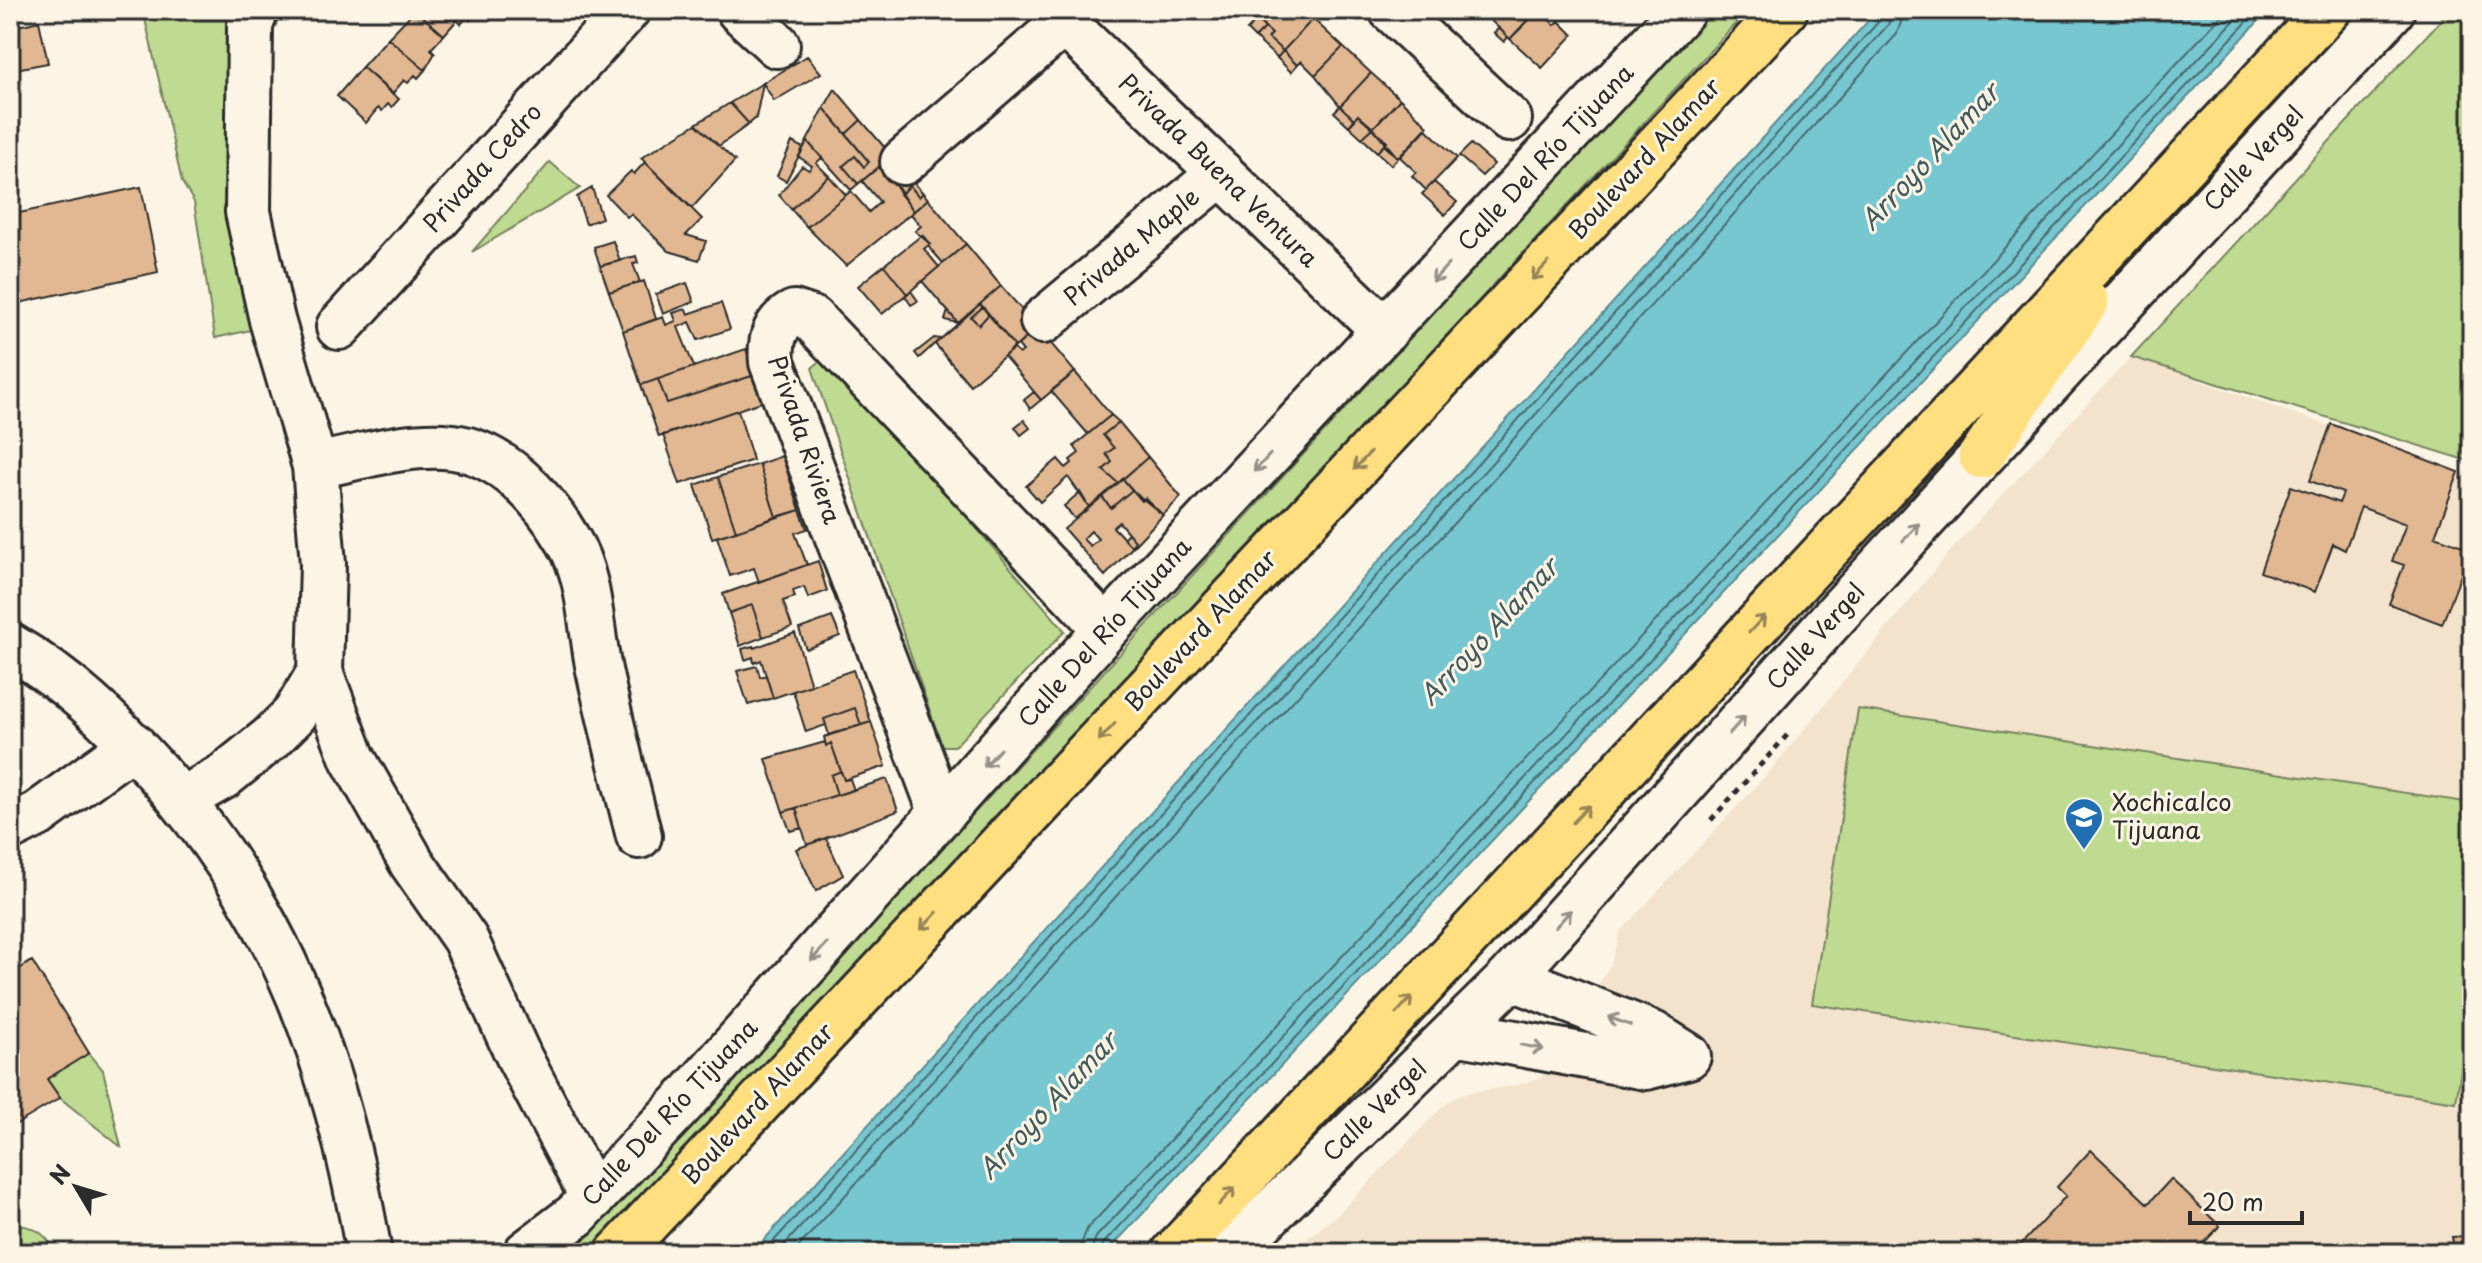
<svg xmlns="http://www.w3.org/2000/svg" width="2482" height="1263" font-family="'Playpen Sans',sans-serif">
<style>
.built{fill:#f4e3cc}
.green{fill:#bfda91;stroke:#75825e;stroke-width:2}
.water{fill:#77c7d1;stroke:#59898f;stroke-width:2}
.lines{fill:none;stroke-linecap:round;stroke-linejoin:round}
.shore{stroke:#49696d;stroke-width:2}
.building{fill:#e2b892;stroke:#2b2b2b;stroke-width:2;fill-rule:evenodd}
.minor-casing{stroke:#2b2b2b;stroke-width:50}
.highway-casing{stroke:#2b2b2b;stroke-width:50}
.path{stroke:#2b2b2b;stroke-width:5;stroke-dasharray:6 6;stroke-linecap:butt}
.minor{stroke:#fcf5e5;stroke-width:44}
.highway{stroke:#ffdf80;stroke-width:44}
.oneway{stroke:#958556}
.oneway2{stroke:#949088}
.labels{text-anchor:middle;stroke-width:6;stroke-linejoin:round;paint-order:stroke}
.street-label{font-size:24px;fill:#2b2b2b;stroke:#fcf5e5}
.poi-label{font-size:24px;fill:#2b2b2b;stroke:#fcf5e5;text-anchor:start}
.water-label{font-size:26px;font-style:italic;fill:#425a5d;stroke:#fcf5e5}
</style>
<rect width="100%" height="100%" fill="#fcf5e5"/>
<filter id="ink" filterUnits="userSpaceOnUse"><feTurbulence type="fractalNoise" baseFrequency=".0125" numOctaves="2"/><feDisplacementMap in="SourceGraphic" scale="16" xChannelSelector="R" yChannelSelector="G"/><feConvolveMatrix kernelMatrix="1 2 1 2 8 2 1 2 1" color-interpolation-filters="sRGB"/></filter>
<g filter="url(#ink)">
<path class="built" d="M 2131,357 L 2472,475 L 2472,1253 L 1289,1253 L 1337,1215 L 1442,1107 L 1460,1094 L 1518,1085 L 1542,1077 L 1611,964 L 1620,932 L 1770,771 L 1951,550 Z"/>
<path class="green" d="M 143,10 L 228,10 L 251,330 L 215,338 L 194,202 L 182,182 Z
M 1711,10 L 1748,10 L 597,1253 L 554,1253 L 631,1187 Z
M 2450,10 L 2472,10 L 2472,462 L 2131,357 Z
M 550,162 L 580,188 L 472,252 Z
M 827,355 L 1065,631 L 955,746 L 942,746 L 812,368 Z
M 1858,709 L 2472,803 L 2472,998 L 2456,1102 L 1812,1004 Z
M 89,1053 L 103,1070 L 121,1147 L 60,1098 L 47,1079 Z
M 10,1224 C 32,1225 47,1232 55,1253 L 10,1253 Z"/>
<path class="water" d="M 1878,10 L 2269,10 L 1106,1253 L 752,1253 Z"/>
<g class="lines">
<path class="shore" d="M 763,1253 L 1881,19 L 1883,10
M 777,1253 L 1888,25 L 1893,10
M 793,1253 L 1897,34 L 1905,10
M 1078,1253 L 1087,1229 L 2227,10
M 1090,1253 L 1096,1237 L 2244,10
M 1100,1253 L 1103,1244 L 2258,10"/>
</g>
<path class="building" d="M 415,10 L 474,10 L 477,12 L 470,20 L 467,17 L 461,24 L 457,20 L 444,35 Z
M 415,10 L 444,35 L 431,49 L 435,53 L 425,70 L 388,38 Z
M 1246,10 L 1267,10 L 1257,20 Z
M 1267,10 L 1304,10 L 1313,19 L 1283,51 L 1268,38 L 1272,34 L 1257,20 Z
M 1484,10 L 1534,10 L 1536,11 L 1510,39 L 1482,12 Z
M 1539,10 L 1555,25 L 1559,21 L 1573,35 L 1542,68 L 1510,39 Z
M 1313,19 L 1343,47 L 1315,75 L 1301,61 L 1297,65 L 1283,51 Z
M 1257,20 L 1265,28 L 1255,38 L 1247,30 Z
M 39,21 L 48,63 L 10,70 L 10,28 Z
M 1265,28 L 1272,34 L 1268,38 L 1283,51 L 1277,58 L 1255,38 Z
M 1499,28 L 1508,37 L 1504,42 L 1494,33 Z
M 388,38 L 425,70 L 418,78 L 415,75 L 408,83 L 404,80 L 392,94 L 362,67 Z
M 1343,47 L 1371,73 L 1340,106 L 1315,75 Z
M 1283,51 L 1297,65 L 1291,72 L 1277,58 Z
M 807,56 L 821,73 L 774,101 L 763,83 Z
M 362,67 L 399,99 L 392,107 L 388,104 L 382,111 L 378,108 L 366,123 L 337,96 Z
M 1371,73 L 1400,99 L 1373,128 L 1358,115 L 1354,119 L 1340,106 Z
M 763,83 L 756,118 L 749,124 L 730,103 Z
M 835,89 L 861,120 L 846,134 L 824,108 Z
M 1400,99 L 1428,126 L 1398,158 L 1373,128 Z
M 730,103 L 749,124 L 719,146 L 696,124 Z
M 1340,106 L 1355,120 L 1349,126 L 1334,112 Z
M 824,108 L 869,162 L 864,167 L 855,156 L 843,166 L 858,184 L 851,190 L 807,141 Z
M 1358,115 L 1373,128 L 1362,138 L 1349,126 Z
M 861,120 L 892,156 L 858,184 L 843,166 L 855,156 L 864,167 L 869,162 L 846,134 Z
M 696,124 L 735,161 L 692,208 L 641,158 Z
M 1373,128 L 1387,142 L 1377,152 L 1362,138 Z
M 1426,129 L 1457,158 L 1426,190 L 1412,176 L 1416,172 L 1400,157 Z
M 807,141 L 822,158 L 816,163 L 829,176 L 791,209 L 779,195 L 802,166 L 809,170 L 812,166 L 799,157 Z
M 792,142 L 803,148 L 786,181 L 777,176 Z
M 1471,144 L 1494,164 L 1482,176 L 1459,156 Z
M 1384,145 L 1398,158 L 1391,165 L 1377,152 Z
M 892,156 L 903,170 L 891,180 L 914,211 L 846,266 L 807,227 L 851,191 L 869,212 L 880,202 L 862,181 Z
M 645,162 L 702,219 L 686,235 L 706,241 L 699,260 L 669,251 L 631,214 L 627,217 L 606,195 L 631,171 L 634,174 Z
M 903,170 L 923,193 L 919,197 L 910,186 L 902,193 L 891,180 Z
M 829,176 L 846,195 L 807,227 L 791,209 Z
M 1434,182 L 1457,202 L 1445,215 L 1422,194 Z
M 910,186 L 919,197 L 923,193 L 928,199 L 914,211 L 900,194 Z
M 141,187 L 158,272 L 10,305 L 10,215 Z
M 592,188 L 602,218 L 586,224 L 577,197 Z
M 928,199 L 966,244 L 943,263 L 928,246 L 930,244 L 915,231 L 921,226 L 911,214 Z
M 922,235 L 930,244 L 924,249 L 939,267 L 907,294 L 884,265 Z
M 613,241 L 620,261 L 600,266 L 594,247 Z
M 966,244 L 1001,286 L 958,323 L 922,281 Z
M 636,256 L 638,263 L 633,264 L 640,282 L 609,292 L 600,266 Z
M 884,265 L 907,294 L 882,314 L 858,286 Z
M 644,281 L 656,319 L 623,331 L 609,292 Z
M 687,283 L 694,302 L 663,314 L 656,294 Z
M 1001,286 L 1038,328 L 1015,347 L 980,304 Z
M 911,291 L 918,301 L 911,305 L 905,296 Z
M 721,303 L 730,329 L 698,340 L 690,322 L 678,327 L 694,367 L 641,385 L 623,331 L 663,317 L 666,325 L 676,321 L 673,313 L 686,309 L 688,314 Z
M 980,304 L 983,307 L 971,317 L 979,325 L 989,314 L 1015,347 L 970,385 L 935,344 Z
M 983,307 L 989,314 L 979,325 L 971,317 Z
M 948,311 L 958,323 L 945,320 Z
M 1038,328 L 1075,372 L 1041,400 L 1004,356 L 1013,348 L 1019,354 L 1023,351 L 1018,345 Z
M 934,338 L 940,339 L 919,358 L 915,353 Z
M 746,349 L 755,375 L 667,403 L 658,379 Z
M 1075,372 L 1111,415 L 1088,434 L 1051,391 Z
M 755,375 L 764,401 L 659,437 L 641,385 L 658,379 L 667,403 Z
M 1034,392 L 1041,400 L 1030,409 L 1024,400 Z
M 738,410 L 753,460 L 680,484 L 663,435 Z
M 1111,415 L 1119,422 L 1103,435 L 1114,448 L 1106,454 L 1112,462 L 1103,470 L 1118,483 L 1089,507 L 1068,477 L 1040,502 L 1026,486 L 1058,459 L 1066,468 L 1072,463 L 1070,460 L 1079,453 L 1074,446 Z
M 1024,420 L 1030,428 L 1021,435 L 1015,427 Z
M 1119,422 L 1148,457 L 1118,483 L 1103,470 L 1112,462 L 1106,454 L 1114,448 L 1103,435 Z
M 2331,424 L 2459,472 L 2435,536 L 2471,549 L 2442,624 L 2389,604 L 2404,565 L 2392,561 L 2406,524 L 2361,507 L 2345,550 L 2333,544 L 2315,592 L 2260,572 L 2291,486 L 2339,503 L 2343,493 L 2310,481 Z
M 782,456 L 800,510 L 776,517 L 759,464 Z
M 1148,457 L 1181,497 L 1163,515 L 1145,498 L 1142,501 L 1123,479 Z
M 759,464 L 776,517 L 736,531 L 718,477 Z
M 718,477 L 736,531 L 712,538 L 695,485 Z
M 1123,479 L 1132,490 L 1111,508 L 1102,497 Z
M 1132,490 L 1163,515 L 1105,576 L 1064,529 L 1102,497 L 1111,508 ZM 1119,522 L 1135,541 L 1131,546 L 1113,527 ZM 1091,531 L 1098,539 L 1090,546 L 1083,539 Z
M 1080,492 L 1089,507 L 1075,519 L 1064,506 Z
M 800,510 L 807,529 L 795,533 L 807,565 L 759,582 L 754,568 L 730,576 L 717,537 Z
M 1128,533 L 1135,541 L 1131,546 L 1123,538 Z
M 818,561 L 827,591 L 808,598 L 804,587 L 793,591 L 795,597 L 783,601 L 792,627 L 763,637 L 752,605 L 729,613 L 723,594 Z
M 752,605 L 763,637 L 740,646 L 729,613 Z
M 832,617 L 840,636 L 806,649 L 799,629 Z
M 795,633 L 811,685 L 773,698 L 761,660 L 754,663 L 753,657 L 745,660 L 742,649 L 753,646 L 754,648 Z
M 757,666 L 760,677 L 766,675 L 773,698 L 748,705 L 737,671 Z
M 853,670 L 871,722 L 861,725 L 855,708 L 824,719 L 826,725 L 806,732 L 793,691 Z
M 855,708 L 861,725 L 829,735 L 824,719 Z
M 871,722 L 886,766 L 844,780 L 831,743 L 826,746 L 824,737 Z
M 825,742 L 826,746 L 831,743 L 841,771 L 831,775 L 837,795 L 783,812 L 766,759 Z
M 841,771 L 844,780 L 850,779 L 854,790 L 837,795 L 831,775 Z
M 887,779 L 898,811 L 807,845 L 796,808 Z
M 796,808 L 802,828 L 790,831 L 783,812 Z
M 826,838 L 843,875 L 816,891 L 796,849 Z
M 32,961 L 89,1053 L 47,1079 L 60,1098 L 10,1128 L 10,975 Z
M 2091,1150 L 2148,1204 L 2171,1179 L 2220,1226 L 2194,1253 L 2013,1253 L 2066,1196 L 2057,1187 Z
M 2472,1236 L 2472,1253 L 2455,1253 L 2452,1237 Z"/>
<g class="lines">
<g class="minor-casing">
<path id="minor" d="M 739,10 L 777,45
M 1051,10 L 1385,331
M 1392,10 L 1509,119
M 903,162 L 1064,23
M 1043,321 L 1221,173
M 339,327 L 627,10
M 315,466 C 358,458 409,441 453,447 C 503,453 544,499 568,540 C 591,577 590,628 599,670 C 611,725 625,781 639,836
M 10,646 C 67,679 113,723 157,772 C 286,917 336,1065 369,1253
M 320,672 L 353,759 L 412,863 L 465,939 L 519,1057 L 593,1198
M 182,800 L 224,776 L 271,738 L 295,714 L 320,672 L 323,564 L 315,466 L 272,320 L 248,212 L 250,25 L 256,10
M 942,814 L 772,362 C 770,341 774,323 794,313 L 812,319 L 1106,629
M 10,828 L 38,814 L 133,745
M 1511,977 L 1653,1034 L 1688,1056
M 1455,1032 L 1646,1067 L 1688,1056
M 526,1253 L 576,1215 L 691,1094 L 1106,629 L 1683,10
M 1230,1253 L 1511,977 L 1832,619 L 2392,10"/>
</g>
<g class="highway-casing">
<path id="highway" d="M 1981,456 L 2086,302
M 618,1253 L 1785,10
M 1174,1253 L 2328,10"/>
</g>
<path class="path" d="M 1711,820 L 1790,732"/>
<use href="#minor" class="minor"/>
<use href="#highway" class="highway"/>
</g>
<defs><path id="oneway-shaft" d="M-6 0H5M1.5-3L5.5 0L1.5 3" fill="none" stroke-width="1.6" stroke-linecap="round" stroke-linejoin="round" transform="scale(2)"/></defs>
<g class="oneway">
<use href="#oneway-shaft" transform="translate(1540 271) rotate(133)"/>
<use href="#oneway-shaft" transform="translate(1362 461) rotate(133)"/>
<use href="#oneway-shaft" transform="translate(1757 624) rotate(-47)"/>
<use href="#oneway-shaft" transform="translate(1107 732) rotate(133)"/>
<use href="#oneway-shaft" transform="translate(1581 814) rotate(-47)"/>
<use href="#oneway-shaft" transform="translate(929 921) rotate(133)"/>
<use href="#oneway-shaft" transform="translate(1404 1005) rotate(-47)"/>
<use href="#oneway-shaft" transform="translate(1227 1196) rotate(-47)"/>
</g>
<g class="oneway2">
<use href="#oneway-shaft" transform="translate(1440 273) rotate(133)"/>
<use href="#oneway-shaft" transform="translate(1262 463) rotate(133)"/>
<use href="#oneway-shaft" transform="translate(1911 532) rotate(-47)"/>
<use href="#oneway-shaft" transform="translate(1737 725) rotate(-48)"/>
<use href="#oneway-shaft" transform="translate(992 758) rotate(132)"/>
<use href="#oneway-shaft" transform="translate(1563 919) rotate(-48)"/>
<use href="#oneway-shaft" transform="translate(819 952) rotate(132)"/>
<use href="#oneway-shaft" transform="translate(1619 1021) rotate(-159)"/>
<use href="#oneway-shaft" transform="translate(1532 1047) rotate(11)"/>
</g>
</g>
<defs>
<g id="university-pin" transform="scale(2)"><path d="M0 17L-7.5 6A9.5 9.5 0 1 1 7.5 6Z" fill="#1f6fb2" stroke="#fcf5e5"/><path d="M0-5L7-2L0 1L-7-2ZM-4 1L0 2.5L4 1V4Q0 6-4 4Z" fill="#fff"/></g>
</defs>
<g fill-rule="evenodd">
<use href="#university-pin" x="2084" y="817"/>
</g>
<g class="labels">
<g class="street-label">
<text transform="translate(1546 158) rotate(-47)" y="8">Calle Del Río Tijuana</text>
<text transform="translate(1645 159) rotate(-47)" y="8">Boulevard Alamar</text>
<text transform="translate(2254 159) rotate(-47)" y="8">Calle Vergel</text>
<text transform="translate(483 168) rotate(-48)" y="8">Privada Cedro</text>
<text transform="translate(1218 171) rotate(44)" y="8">Privada Buena Ventura</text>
<text transform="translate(1132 247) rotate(-40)" y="8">Privada Maple</text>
<text transform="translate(804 440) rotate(71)" y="8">Privada Riviera</text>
<text transform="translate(1201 631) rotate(-47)" y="8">Boulevard Alamar</text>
<text transform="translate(1105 633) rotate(-48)" y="8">Calle Del Río Tijuana</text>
<text transform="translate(1816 637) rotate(-48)" y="8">Calle Vergel</text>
<text transform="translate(758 1104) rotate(-47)" y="8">Boulevard Alamar</text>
<text transform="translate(1375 1111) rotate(-44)" y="8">Calle Vergel</text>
<text transform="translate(670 1113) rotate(-47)" y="8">Calle Del Río Tijuana</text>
</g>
<g class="poi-label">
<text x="2112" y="811">Xochicalco<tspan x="2112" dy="28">Tijuana</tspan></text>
</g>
<g class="water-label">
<text transform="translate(1930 157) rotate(-47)" y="9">Arroyo Alamar</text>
<text transform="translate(1489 632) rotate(-47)" y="9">Arroyo Alamar</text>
<text transform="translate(1048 1106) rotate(-47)" y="9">Arroyo Alamar</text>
</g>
</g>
<rect width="2482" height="1263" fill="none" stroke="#fcf5e5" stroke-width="40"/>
<rect x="20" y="20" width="2442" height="1223" fill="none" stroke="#2b2b2b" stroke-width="3" filter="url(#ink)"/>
<g transform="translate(76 1187) rotate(308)" stroke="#fcf5e5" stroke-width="6" paint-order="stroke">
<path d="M0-6L14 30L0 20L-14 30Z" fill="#2b2b2b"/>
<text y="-12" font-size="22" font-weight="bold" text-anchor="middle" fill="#2b2b2b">N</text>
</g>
<path d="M2190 1211v12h112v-12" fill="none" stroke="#2b2b2b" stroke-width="4"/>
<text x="2202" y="1211" font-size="24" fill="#2b2b2b" stroke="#fcf5e5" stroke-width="6" paint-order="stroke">20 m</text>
</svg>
